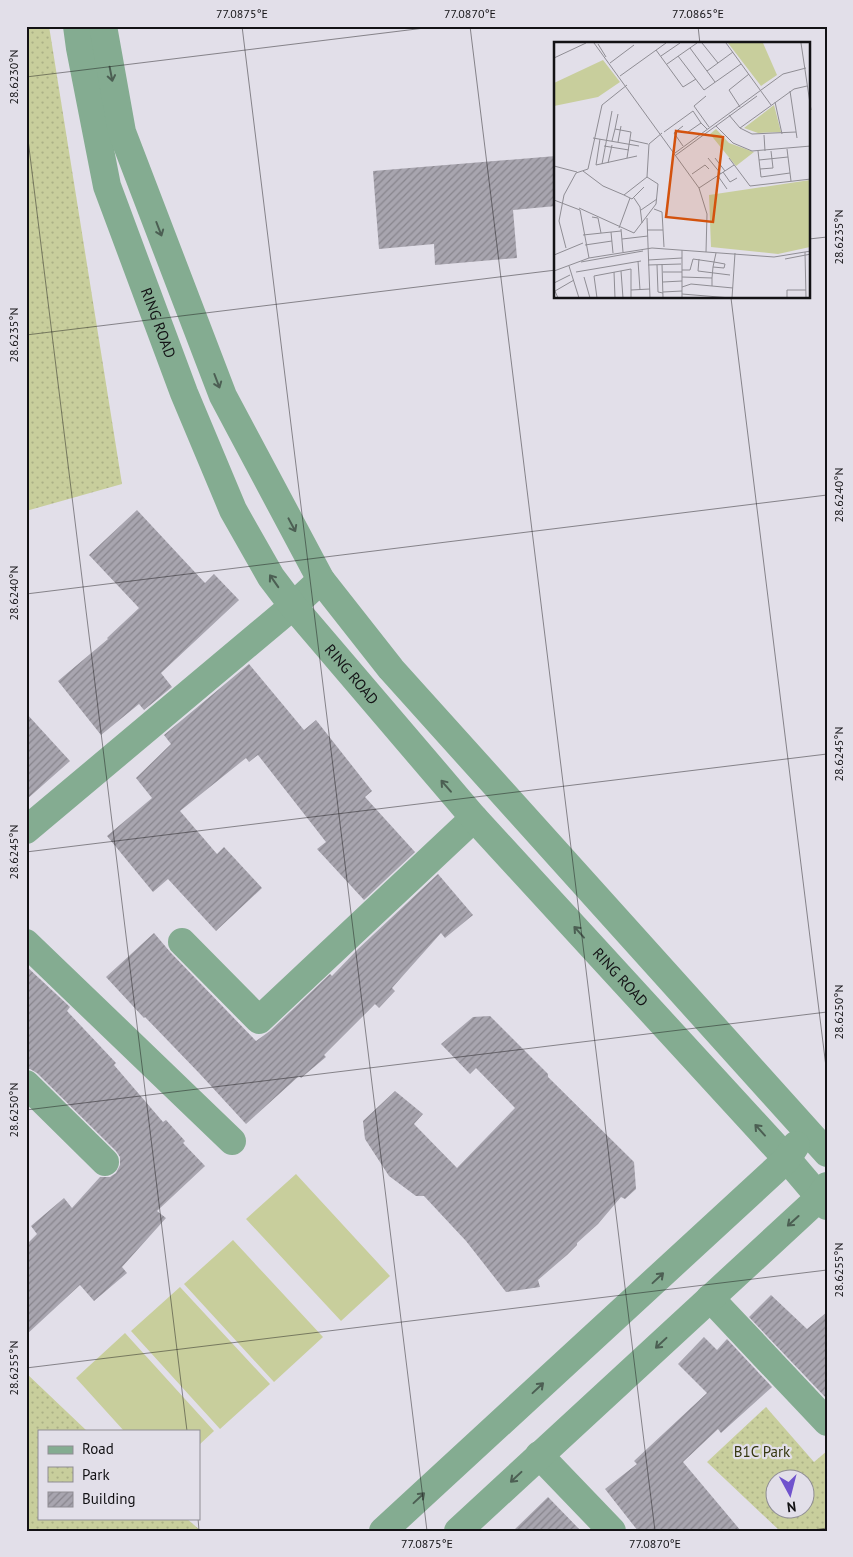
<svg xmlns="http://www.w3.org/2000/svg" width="853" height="1557" font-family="'PT Sans',sans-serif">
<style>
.green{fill:#c8ce9c}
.park{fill:url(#park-dots);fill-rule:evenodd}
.building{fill:url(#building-hatch)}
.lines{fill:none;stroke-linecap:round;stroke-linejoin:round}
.minor{stroke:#84ac91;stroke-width:28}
.tertiary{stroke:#84ac91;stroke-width:28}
.oneway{stroke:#4c5f53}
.ticks{fill:none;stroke:#131215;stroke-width:1;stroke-opacity:0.45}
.labels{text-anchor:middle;stroke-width:4.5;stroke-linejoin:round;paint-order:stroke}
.street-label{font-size:15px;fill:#131215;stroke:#e2dfe9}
.park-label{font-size:15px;fill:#35370f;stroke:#e2dfe9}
.inset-road{fill:none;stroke:#8f8d94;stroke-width:1}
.view{fill:#d3520d;fill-opacity:0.15;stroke:#d3520d;stroke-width:2.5}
.inset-edge{fill:none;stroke:#131215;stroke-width:2.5}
.neatline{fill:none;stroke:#131215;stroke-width:2}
.ticks-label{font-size:12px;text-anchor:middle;fill:#131215}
</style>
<defs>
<pattern id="park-dots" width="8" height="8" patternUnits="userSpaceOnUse" patternTransform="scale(1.25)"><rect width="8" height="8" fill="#c8ce9c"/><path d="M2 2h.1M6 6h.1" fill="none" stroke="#abb086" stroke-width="1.8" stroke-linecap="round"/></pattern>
<pattern id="building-hatch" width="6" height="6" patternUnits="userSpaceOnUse" patternTransform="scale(1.25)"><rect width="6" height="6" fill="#a8a5af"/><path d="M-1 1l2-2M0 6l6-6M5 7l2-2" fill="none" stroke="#88858d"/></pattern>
</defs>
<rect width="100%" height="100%" fill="#e2dfe9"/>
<path class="green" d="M 296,1174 L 390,1276 L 341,1321 L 246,1219 Z
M 233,1240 L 323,1337 L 274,1382 L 184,1284 Z
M 180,1287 L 270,1384 L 220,1429 L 131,1331 Z
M 125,1333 L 214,1431 L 199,1445 L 199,1431 L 124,1431 L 76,1378 Z"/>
<path class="park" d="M 26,26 L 49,26 L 122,484 L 26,511 Z
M 26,1373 L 87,1431 L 39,1431 L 39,1518 L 186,1518 L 201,1531 L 26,1531 Z
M 766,1407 L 814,1462 L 827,1451 L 827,1531 L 780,1531 L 707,1462 ZM 776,1480 L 806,1480 L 806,1510 L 776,1510 Z"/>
<path class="building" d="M 556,156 L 556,206 L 513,210 L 517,258 L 435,265 L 434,244 L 379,249 L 373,171 Z
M 137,510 L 205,583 L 214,574 L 239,600 L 161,673 L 172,687 L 144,710 L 139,704 L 101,735 L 58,681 L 108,639 L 107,638 L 139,608 L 89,555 Z
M 249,664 L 304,730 L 316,720 L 372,791 L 365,797 L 415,852 L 364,900 L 317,849 L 326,842 L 258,755 L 249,762 L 246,758 L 180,811 L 217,854 L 224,847 L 262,888 L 216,931 L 168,879 L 153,892 L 107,836 L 152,798 L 136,778 L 171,744 L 164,735 Z
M 26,713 L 70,761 L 26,800 Z
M 438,874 L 473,915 L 445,938 L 441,933 L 392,988 L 395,991 L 379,1008 L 375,1004 L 324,1055 L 326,1057 L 301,1078 L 299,1076 L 246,1124 L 200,1074 L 145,1017 L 144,1018 L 106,977 L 154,933 L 171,953 L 256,1041 L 270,1031 L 330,974 L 332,976 L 358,949 Z
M 26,966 L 70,1007 L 67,1011 L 116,1063 L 114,1065 L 163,1122 L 166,1120 L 185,1141 L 183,1143 L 205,1166 L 157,1211 L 166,1218 L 122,1267 L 127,1273 L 94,1301 L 80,1285 L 26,1335 L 26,1245 L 37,1234 L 31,1226 L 64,1198 L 72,1208 L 100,1177 L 110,1177 L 116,1173 L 120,1165 L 120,1157 L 116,1151 L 37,1073 L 30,1069 L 26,1069 Z
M 490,1016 L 548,1074 L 548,1077 L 634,1162 L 636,1189 L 625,1199 L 621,1197 L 598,1224 L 577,1243 L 577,1245 L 567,1255 L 538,1280 L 540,1287 L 506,1292 L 466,1241 L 424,1196 L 416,1196 L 389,1176 L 365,1139 L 363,1121 L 395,1091 L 423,1114 L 414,1124 L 457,1168 L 515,1108 L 476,1068 L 470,1074 L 441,1044 L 473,1017 Z
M 771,1295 L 807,1329 L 827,1312 L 827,1399 L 749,1317 Z
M 704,1337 L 717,1350 L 727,1339 L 772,1387 L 721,1433 L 718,1429 L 683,1462 L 741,1531 L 638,1531 L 605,1489 L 637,1464 L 634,1461 L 707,1393 L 678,1364 Z
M 548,1497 L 581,1531 L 513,1531 Z"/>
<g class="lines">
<path class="minor" d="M 26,830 L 293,606 L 321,580
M 182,942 L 259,1020 L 474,818
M 26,943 L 232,1141
M 26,1084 L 105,1162
M 710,1298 L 827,1422
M 539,1455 L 612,1531"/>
<g class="tertiary">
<path id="s1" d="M 77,26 L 80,48 L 107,186 L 184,393 L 233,510 L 271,577 L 293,606 L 474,818 L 787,1159 L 827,1206"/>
<path d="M 103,26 L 122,132 L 223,396 L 321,580 L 391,669 L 827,1153"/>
<path d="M 383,1531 L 787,1159 L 796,1145"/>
<path d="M 458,1531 L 819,1198 L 827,1186"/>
</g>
</g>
<defs><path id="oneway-shaft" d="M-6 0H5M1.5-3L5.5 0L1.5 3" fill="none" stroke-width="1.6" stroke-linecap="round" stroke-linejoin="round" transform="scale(1.25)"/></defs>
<g class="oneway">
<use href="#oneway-shaft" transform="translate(111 74) rotate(79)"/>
<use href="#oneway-shaft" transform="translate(159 229) rotate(69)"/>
<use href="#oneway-shaft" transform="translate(217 381) rotate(69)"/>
<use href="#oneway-shaft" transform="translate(292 525) rotate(62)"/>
<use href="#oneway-shaft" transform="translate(274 581) rotate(-125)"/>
<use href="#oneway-shaft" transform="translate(446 786) rotate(-131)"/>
<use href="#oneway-shaft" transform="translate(579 932) rotate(-132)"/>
<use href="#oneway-shaft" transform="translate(760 1130) rotate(-132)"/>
<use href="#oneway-shaft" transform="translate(793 1221) rotate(138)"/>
<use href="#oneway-shaft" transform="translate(658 1278) rotate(-43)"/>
<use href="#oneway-shaft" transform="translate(661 1343) rotate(137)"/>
<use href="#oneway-shaft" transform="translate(538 1388) rotate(-43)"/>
<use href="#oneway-shaft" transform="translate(516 1477) rotate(137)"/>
<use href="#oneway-shaft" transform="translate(419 1498) rotate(-43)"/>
</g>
<path class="ticks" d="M 242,26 L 427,1531M 470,26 L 655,1531M 698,26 L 700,44M 26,77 L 441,26M 26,123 L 187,1431M 809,239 L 827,237M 731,298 L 827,1075M 26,335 L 556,270M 26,594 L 827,495M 26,852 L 827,754M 26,1110 L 827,1012M 26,1368 L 827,1270M 198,1518 L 199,1531M 806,1531 L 827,1528"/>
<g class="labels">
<g class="street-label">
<text dy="5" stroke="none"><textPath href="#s1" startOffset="309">RING ROAD</textPath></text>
<text dy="5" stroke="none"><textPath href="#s1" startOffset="714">RING ROAD</textPath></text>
<text dy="5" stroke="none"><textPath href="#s1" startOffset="1119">RING ROAD</textPath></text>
</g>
<g class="park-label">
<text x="762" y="1457">B1C Park</text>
</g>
</g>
<g transform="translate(554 42)">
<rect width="256" height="256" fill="#e2dfe9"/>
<path d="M 174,1 L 209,1 L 223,33 L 207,44 ZM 49,18 L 66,40 L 44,55 L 0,64 L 0,41 ZM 220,63 L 227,90 L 204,91 L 190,86 ZM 162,87 L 175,101 L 200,110 L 182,124 L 156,92 ZM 256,138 L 256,205 L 224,212 L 157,205 L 155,153 Z" fill="#c8ce9c"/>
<path class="inset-road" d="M 40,1 L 145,146 L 153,172 L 152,210M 148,1 L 164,21M 172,1 L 217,63M 247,1 L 257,68M 44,2 L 52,15M 136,6 L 161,40M 102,8 L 129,45 L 142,37M 107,14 L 126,1M 124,14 L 150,48 L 187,22M 0,16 L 32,1M 56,21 L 80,3M 113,22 L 143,1M 153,29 L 179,10M 66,34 L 112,1M 236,49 L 243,96M 152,54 L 140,64 L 155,85M 221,60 L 228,92M 186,65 L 175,48 L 195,32M 175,73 L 186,86 L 198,92 L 242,90M 162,84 L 179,101 L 198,109 L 257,104M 186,86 L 240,47 L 253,44M 61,87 L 64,72M 110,90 L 139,69 L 147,81M 134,90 L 147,81 L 153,87M 210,93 L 211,109M 39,96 L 85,104M 46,97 L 42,123 L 83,114M 76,98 L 94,102M 58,99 L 61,87 L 77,90 L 73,116M 64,100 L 67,84M 50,104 L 75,108M 129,104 L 120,91 L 129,84M 233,107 L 237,139M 204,109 L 207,135 L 236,131M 121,111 L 229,32 L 252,26M 122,113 L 203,54M 154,116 L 167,132M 161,116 L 171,129M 175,116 L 196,144 L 257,137M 205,118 L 234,115M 54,121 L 58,103M 48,122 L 58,69M 0,124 L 23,130M 206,127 L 219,126 L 217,109M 29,129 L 49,144 L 70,153 L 93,135M 169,130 L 176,140 L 183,136M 138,132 L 151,123 L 155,127M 164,134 L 173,147M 93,135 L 95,102 L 108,91M 145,146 L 180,123M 70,153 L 78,157 L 90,145M 80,156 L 86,165 L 88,181M 0,158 L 26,168 L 35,216M 25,166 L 80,191 L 102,162 L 104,142 L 93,135M 100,167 L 108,170 L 110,205M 87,168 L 103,157M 38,175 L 44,176 L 47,191M 93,176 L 96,256M 65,186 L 76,156M 67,187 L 69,210M 93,188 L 109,188M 57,190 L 59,211M 29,193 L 67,189M 68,197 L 94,194M 31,203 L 58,199M 12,206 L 5,179 L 10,153 L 22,131 L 34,127 L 48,63 L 73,43M 251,210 L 252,256M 0,213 L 29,201M 145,217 L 144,229 L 176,233M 231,217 L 257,212M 94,218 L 128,216M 84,219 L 86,248M 27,220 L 89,209M 108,222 L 109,256M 94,223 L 127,222M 103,223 L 104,250 L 109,251M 15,224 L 25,256M 128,228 L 136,228 L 139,217 L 160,220 L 162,211M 0,229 L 35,216 L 98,206 L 220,215 L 257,209M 67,229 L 69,256M 22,230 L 87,219M 60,230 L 61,256M 109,230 L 128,230M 30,235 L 36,256M 128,235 L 158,236M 109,240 L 128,239M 0,241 L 16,233M 158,244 L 179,246M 128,245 L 137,242 L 158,244 L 158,236 L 159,225 L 160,220 L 171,222 L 170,226 L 159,225M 77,248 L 96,247M 109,250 L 128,249M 128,252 L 177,256M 4,256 L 1,249 L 20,238M 43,256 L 40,234 L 77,227 L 77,256M 128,256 L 128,208M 178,256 L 181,211M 233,256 L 233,248 L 252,248"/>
<path class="view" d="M 122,89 L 169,95 L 159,180 L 112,175 Z"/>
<rect width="256" height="256" class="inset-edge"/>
</g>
<rect width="853" height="1557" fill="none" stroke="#e2dfe9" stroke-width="55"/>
<rect x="38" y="1430" width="162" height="90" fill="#e2dfe9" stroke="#8f8d94"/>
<rect x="48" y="1446" width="25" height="8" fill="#84ac91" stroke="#8f8d94"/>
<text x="82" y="1454" font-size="15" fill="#131215">Road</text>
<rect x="48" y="1467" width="25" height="15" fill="url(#park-dots)" stroke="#8f8d94"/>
<text x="82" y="1480" font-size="15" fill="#131215">Park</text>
<rect x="48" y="1492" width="25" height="15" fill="url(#building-hatch)" stroke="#8f8d94"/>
<text x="82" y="1504" font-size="15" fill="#131215">Building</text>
<g transform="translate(790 1494) rotate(173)"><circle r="24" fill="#e2dfe9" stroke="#8f8d94"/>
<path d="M0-4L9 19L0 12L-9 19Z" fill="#6f53cd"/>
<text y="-8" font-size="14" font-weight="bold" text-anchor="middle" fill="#131215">N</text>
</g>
<rect x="28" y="28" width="798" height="1502" class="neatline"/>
<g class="ticks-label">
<text x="242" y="18">77.0875°E</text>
<text x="470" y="18">77.0870°E</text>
<text x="698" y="18">77.0865°E</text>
<text transform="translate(14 77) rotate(-90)" y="4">28.6230°N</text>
<text transform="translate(839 237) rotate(-90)" y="4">28.6235°N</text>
<text transform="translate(14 335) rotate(-90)" y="4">28.6235°N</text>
<text transform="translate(839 495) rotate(-90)" y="4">28.6240°N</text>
<text transform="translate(14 593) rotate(-90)" y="4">28.6240°N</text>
<text transform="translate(839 754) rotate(-90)" y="4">28.6245°N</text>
<text transform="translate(14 852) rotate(-90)" y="4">28.6245°N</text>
<text transform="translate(839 1012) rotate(-90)" y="4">28.6250°N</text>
<text transform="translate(14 1110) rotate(-90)" y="4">28.6250°N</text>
<text transform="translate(839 1270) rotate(-90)" y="4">28.6255°N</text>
<text transform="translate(14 1368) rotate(-90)" y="4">28.6255°N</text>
<text x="427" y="1548">77.0875°E</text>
<text x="655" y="1548">77.0870°E</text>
</g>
</svg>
